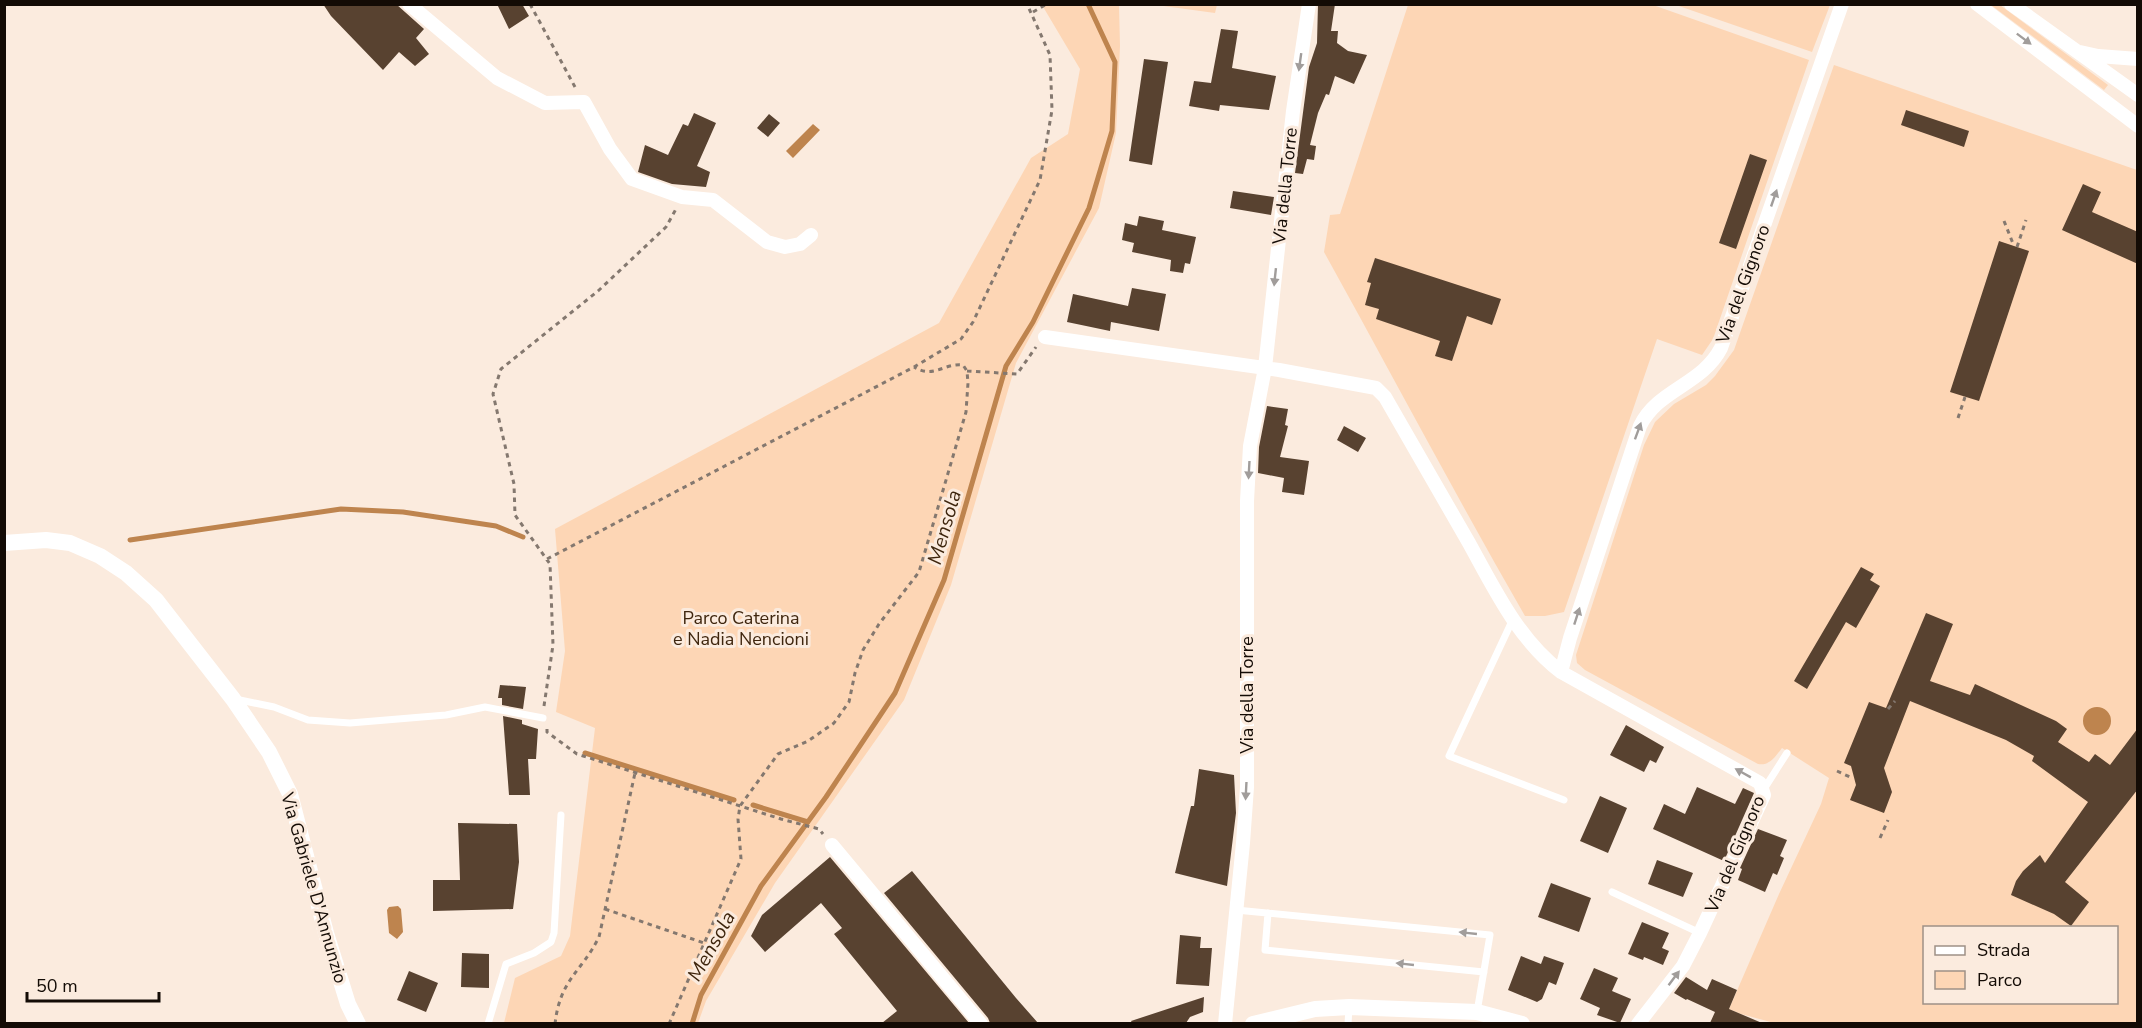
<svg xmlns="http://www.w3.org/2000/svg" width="2142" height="1028" font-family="'Nunito Sans',sans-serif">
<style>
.green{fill:#fdd6b5;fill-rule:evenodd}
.water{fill:#be844e}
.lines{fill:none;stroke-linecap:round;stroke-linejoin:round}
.stream{stroke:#be844e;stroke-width:5}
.building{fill:#584230}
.path{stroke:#84786f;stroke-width:3;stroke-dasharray:4.5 4.5;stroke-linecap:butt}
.service{stroke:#fff;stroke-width:7}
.minor{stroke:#fff;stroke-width:14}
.tertiary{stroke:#fff;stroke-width:16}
.oneway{fill:#a19d9b}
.labels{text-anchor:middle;stroke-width:6;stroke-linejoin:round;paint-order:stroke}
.street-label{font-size:18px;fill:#130b05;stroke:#fbebde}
.park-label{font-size:18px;fill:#3f260e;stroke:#fbebde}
.water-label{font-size:20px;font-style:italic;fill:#3e250d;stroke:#fbebde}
</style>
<rect width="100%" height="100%" fill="#fbebde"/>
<path class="green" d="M 1042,5 L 1119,5 L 1120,46 L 1116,133 L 1099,208 L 1016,363 L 951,585 L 904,700 L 775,883 L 706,1001 L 698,1023 L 504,1023 L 515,978 L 561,956 L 570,936 L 595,728 L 556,712 L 565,651 L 555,529 L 939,323 L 1031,158 L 1068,134 L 1080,69 Z
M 1156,5 L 1217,4 L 1217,5 L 1215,13 Z
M 1408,5 L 1653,5 L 1809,60 L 1713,339 L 1702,355 L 1657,339 L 1564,612 L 1545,616 L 1525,616 C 1456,496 1391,373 1324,252 L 1330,215 L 1340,214 Z
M 1676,5 L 1830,5 L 1812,52 Z
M 1991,5 L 2000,5 L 2108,85 L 2104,90 Z
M 1834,65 L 2137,170 L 2137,1023 L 1778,1024 L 1741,1014 L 1729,1009 L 1779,894 L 1821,804 L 1829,778 L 1782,748 C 1775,757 1770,766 1758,764 L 1585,670 L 1577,663 L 1576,655 L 1644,445 L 1655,422 L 1674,404 L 1706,385 L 1715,376 L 1734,350 ZM 1924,928 L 2116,928 L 2116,1002 L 1924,1002 Z"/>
<path class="water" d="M 813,124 L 820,130 L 793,158 L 786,151 Z
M2083 721a14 14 0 1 1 28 0a14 14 0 1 1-28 0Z
M 398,906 L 401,909 L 403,932 L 397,939 L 389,933 L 387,910 L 389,907 Z"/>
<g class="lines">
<path class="stream" d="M 130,540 L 341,509 L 403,512 L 496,526 L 523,537
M 585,753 L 734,800
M 753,805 L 808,822
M 692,1024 L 701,995 L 761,886 L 826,797 L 895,693 L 944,580 L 1006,366 L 1033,322 L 1089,208 L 1112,131 L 1115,62 L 1088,4"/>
</g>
<path class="building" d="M 323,4 L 396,4 L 424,29 L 416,38 L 429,54 L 415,66 L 399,52 L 383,70 L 331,16 Z
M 497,4 L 522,4 L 529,16 L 509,29 Z
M 1318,4 L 1335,4 L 1331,31 L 1338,31 L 1337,43 L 1348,51 L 1367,55 L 1354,84 L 1335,76 L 1329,95 L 1326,94 L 1318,113 L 1310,145 L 1316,146 L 1314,160 L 1307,159 L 1303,174 L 1295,173 L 1309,67 L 1317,43 Z
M 1221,29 L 1238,31 L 1232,68 L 1276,76 L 1269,110 L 1220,105 L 1219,111 L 1189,106 L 1194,81 L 1211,83 Z
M 1144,59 L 1168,62 L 1152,165 L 1129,161 Z
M 1906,110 L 1969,131 L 1964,147 L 1901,125 Z
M 694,113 L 716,123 L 697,166 L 710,172 L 706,187 L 672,184 L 638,172 L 645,145 L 668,155 L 683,124 L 688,126 Z
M 769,114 L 780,123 L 768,137 L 757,128 Z
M 1750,154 L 1767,160 L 1736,249 L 1719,243 Z
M 2083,184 L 2101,192 L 2092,212 L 2138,232 L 2138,264 L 2062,230 Z
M 1233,191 L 1274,197 L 1271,215 L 1230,208 Z
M 1139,216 L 1164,221 L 1162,230 L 1196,237 L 1190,264 L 1185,263 L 1183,273 L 1170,271 L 1171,260 L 1132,252 L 1134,243 L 1122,240 L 1125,223 L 1137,226 Z
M 1999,241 L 2029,251 L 1979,401 L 1950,392 Z
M 1375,258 L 1501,299 L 1492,325 L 1467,316 L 1452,361 L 1435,356 L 1440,341 L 1376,319 L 1379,309 L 1365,305 L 1371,283 L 1367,282 Z
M 1132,288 L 1166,294 L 1159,331 L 1111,322 L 1110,331 L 1067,322 L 1073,294 L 1128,306 Z
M 1267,406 L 1288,409 L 1285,425 L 1288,426 L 1280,457 L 1309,461 L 1304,495 L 1282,492 L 1284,478 L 1258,473 L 1259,447 Z
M 1344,426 L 1366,438 L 1358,452 L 1337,440 Z
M 1861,567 L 1874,574 L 1870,580 L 1880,586 L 1856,628 L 1846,622 L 1807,689 L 1794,681 Z
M 1926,613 L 1953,624 L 1930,681 L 1970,695 L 1975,684 L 2056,721 L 2067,729 L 2058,742 L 2089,762 L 2095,754 L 2110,765 L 2138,728 L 2138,789 L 2065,882 L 2089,902 L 2071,926 L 2054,914 L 2011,895 L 2016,881 L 2023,871 L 2040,855 L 2045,863 L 2088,802 L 2032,761 L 2034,756 L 2006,740 L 1910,701 L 1884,768 L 1892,792 L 1884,813 L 1850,800 L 1856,785 L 1851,766 L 1844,763 L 1869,702 L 1886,708 Z
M 500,685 L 526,687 L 523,709 L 502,705 L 502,698 L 498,698 Z
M 503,716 L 522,720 L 522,724 L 538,729 L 536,759 L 528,759 L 530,795 L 509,795 Z
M 1626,725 L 1664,747 L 1656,763 L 1650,760 L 1644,772 L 1610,755 Z
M 1199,769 L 1234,775 L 1236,813 L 1227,886 L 1175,873 L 1191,806 L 1194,806 Z
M 1697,787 L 1735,804 L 1743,788 L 1754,793 L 1724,861 L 1653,829 L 1664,804 L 1685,814 Z
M 1600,796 L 1627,808 L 1608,853 L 1580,841 Z
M 458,823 L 517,824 L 519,862 L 513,909 L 433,911 L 433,880 L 460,880 Z
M 1758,829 L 1787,840 L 1780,856 L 1784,858 L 1777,875 L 1773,873 L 1765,892 L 1738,880 L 1742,869 L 1740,868 Z
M 830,857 L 969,1023 L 882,1023 L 897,1011 L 834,934 L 842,928 L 821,903 L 765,952 L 751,936 L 762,915 Z
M 1657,860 L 1693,873 L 1683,897 L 1648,884 Z
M 912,871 L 1016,998 L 1038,1023 L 990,1023 L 988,1018 L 884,893 Z
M 1551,883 L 1591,898 L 1579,932 L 1538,917 Z
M 1642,922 L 1669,933 L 1662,948 L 1669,951 L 1663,965 L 1644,957 L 1643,960 L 1628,954 Z
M 1180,935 L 1201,937 L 1200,948 L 1212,948 L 1209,986 L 1176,984 Z
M 462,953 L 489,954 L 489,988 L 461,987 Z
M 1521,956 L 1541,964 L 1544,956 L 1564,963 L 1556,985 L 1549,982 L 1542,999 L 1537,1002 L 1508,990 Z
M 1594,968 L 1618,978 L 1612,991 L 1631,999 L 1620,1023 L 1597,1015 L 1600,1008 L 1580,999 Z
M 409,971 L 438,983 L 426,1012 L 397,1000 Z
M 1686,977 L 1707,990 L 1712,979 L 1737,990 L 1729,1009 L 1762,1023 L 1710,1023 L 1715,1012 L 1687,999 L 1686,1000 L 1674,993 Z
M 1204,997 L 1203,1012 L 1190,1017 L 1186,1023 L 1132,1023 L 1131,1021 Z"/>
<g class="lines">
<path class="path" d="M 530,4 L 575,87
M 1033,12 L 1047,4
M 2004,221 L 2014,246
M 2017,247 L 2026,220
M 967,371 L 1017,374 L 1036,347
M 1958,418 L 1965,397
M 547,559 L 914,367 L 961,339 L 973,322 L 1040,180 L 1052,110 L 1050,55 L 1027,4
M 544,706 L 553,645 L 550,564 L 515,515 L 514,484 L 493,394 L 501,369 L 598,291 L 666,227 L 676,209
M 1888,709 L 1895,701
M 547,729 L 547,732 L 577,754 L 781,819 L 819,829 L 823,834
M 1837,771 L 1850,777
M 1880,838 L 1888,820
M 605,909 L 704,943
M 555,1024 C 560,979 581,973 599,937 L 635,773
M 669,1024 L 741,859 L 738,819 L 740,806 L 778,754 L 808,741 L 834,723 L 849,702 L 855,673 L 863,650 L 879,624 L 919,572 L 966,412 L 968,383 L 967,371 L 963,365 C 943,363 934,379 914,367"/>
<path class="service" d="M 1513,619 L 1449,756 L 1564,800
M 235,699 L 274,707 L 308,720 L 350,723 L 446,715 L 485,707 L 543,718
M 1764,789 L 1787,753
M 1612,892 L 1700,933
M 1236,910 L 1490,935 L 1477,1012
M 1268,913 L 1265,950 L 1484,972
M 488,1024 L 506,964 L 534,953 L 551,942 L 554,933 L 561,815
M 1348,1024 L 1349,1007"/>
<path class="minor" d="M 409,4 L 497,78 L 545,103 L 584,102 L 610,149 L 632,179 L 682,197 L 713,200 L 767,242 L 785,247 L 800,244 L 811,235
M 1977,4 L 2138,126
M 2011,4 L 2138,95
M 2080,52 L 2098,56 L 2138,59
M 1045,337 L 1279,370 L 1376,388 L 1385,397 C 1413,446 1441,495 1469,543 C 1495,590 1518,639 1561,672 L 1760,783 L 1764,795 L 1700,933 L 1683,966 L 1638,1024
M 1561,672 L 1570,638 L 1640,426 C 1658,389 1702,385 1721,348 L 1842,4
M 832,845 L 981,1024
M 1225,1024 L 1243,843 L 1247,787 L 1247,501 L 1250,446 L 1265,368 L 1293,111 L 1309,4"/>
<path class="tertiary" d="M 4,543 L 46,540 L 70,543 L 100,556 L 126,573 L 156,600 L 233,699 L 269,752 L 290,794 L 326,933 L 348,1004 L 358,1024
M 1253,1024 L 1315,1009 L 1349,1007 L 1477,1012 L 1522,1024"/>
</g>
<defs><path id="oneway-solid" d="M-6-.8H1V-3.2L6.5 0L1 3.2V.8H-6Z" transform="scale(1.5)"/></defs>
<g class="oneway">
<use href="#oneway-solid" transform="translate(2024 39) rotate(37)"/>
<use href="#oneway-solid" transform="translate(1300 62) rotate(98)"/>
<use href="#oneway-solid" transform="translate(1774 198) rotate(-71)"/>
<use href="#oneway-solid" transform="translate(1275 277) rotate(96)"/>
<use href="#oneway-solid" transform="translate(1638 431) rotate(-70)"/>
<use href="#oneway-solid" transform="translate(1249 470) rotate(93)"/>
<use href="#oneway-solid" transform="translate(1577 616) rotate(-72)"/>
<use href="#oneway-solid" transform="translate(1743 773) rotate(-151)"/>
<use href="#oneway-solid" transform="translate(1246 791) rotate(93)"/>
<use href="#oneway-solid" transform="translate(1468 933) rotate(-174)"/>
<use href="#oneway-solid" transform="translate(1405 964) rotate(-174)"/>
<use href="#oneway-solid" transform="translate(1674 978) rotate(-53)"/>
</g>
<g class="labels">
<g class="street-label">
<text transform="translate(1285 186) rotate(-84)" y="6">Via della Torre</text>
<text transform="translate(1743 284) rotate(-70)" y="6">Via del Gignoro</text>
<text transform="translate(1247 695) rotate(-90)" y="6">Via della Torre</text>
<text transform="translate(1735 854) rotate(-67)" y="6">Via del Gignoro</text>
<text transform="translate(314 888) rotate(74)" y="6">Via Gabriele D'Annunzio</text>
</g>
<g class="park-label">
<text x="741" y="624">Parco Caterina<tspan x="741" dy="21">e Nadia Nencioni</tspan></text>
</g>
<g class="water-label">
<text transform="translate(944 527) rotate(-74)" y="7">Mensola</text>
<text transform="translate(711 946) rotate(-61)" y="7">Mensola</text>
</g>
</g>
<rect width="2142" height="1028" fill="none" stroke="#130b05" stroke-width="12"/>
<rect x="1923" y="926" width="195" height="78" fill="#fbebde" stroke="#9e9187" stroke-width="1.5"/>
<rect x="1935" y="946" width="30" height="9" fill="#ffffff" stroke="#9e9187" stroke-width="1.5"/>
<text x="1977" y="956" font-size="18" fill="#130b05">Strada</text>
<rect x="1935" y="971" width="30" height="18" fill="#fdd6b5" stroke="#9e9187" stroke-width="1.5"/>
<text x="1977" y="986" font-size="18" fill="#130b05">Parco</text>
<path d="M27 992v9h132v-9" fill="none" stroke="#130b05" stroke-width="3"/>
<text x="36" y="992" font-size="18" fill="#130b05" stroke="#fbebde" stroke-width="4.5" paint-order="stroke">50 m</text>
</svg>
